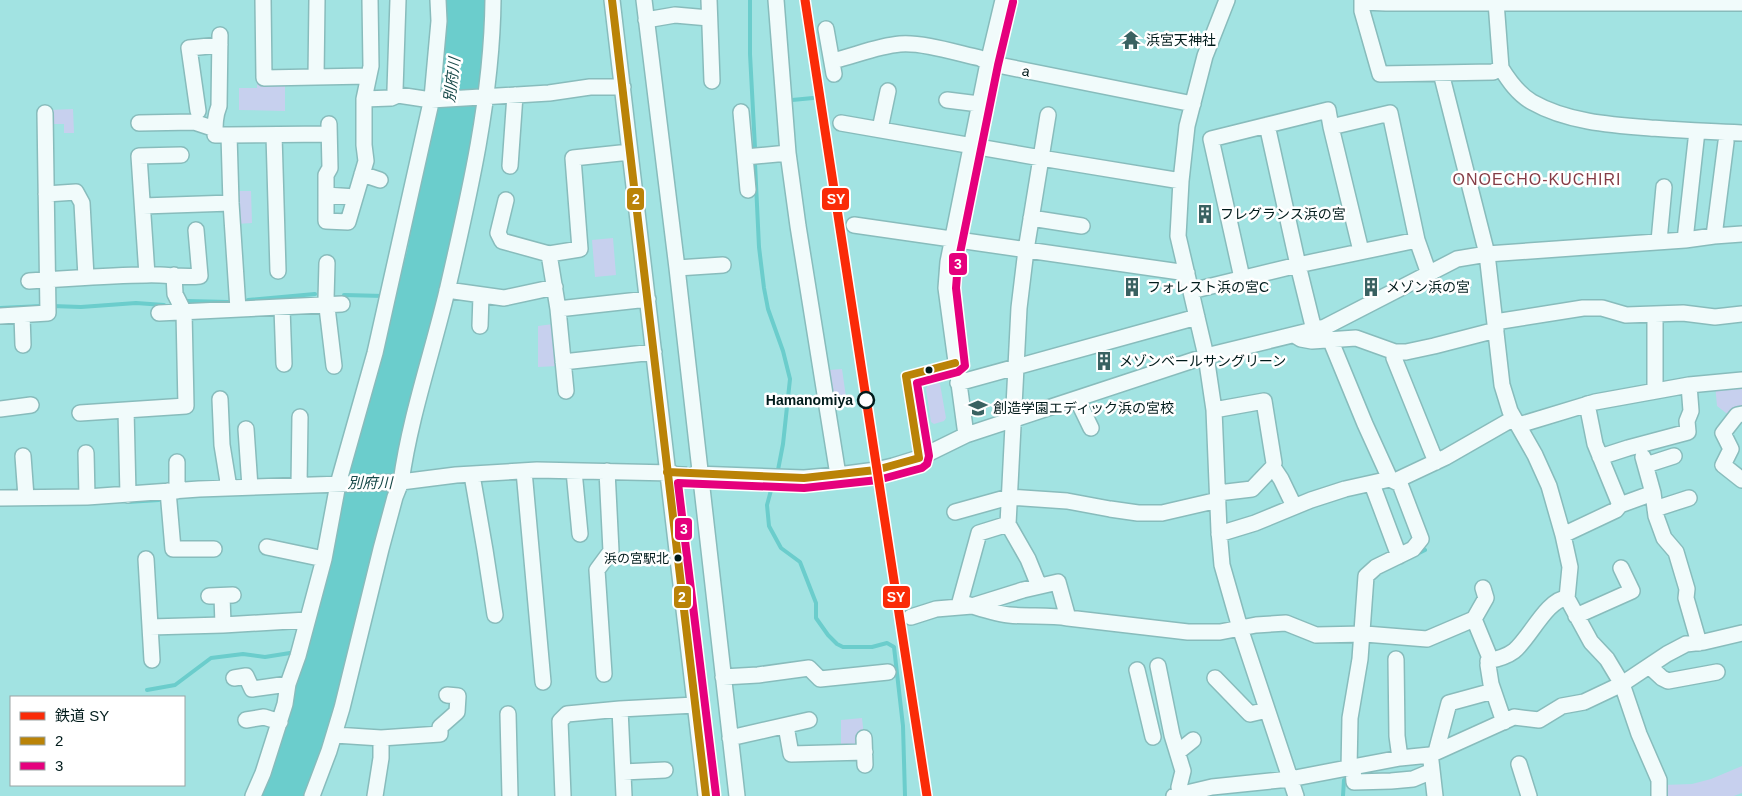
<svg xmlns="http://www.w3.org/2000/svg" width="1742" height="796" font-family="Helvetica,'Noto Sans JP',sans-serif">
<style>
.green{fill:#c7d0ee}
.water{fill:#6bcdcc}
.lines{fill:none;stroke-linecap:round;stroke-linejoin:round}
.stream{stroke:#6bcdcc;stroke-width:4}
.minor-tunnel{stroke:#82bbba;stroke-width:15;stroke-dasharray:15 8;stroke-linecap:butt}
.minor-casing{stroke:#88bcbc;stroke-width:18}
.minor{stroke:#f1fbfb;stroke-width:15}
.bus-1-casing{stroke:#fff;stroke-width:11}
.bus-2-casing{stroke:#fff;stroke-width:11}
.bus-1{stroke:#ba8307;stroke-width:8}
.bus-2{stroke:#e5007d;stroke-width:8}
.rail-1-casing{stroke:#fff;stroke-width:12}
.rail-1{stroke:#fa2b08;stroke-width:9}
.bus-dot{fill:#011b1b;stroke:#fff;stroke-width:2}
.stop-dot{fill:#fff;stroke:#011b1b;stroke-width:2.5}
.labels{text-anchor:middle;stroke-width:5;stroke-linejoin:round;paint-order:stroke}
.bus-label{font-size:13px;fill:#011b1b;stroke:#fff;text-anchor:end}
.poi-label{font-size:14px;fill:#011b1b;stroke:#fff;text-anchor:start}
.street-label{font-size:14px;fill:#011b1b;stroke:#fff}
.stop-label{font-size:14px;font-weight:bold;fill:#011b1b;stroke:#fff;text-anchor:end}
.water-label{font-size:15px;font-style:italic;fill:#184949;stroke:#fff}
.quarter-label{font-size:16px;letter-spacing:1px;fill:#853c45;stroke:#fff}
.line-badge{stroke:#fff;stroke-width:2}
.badge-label{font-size:14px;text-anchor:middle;font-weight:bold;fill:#fff}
</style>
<rect width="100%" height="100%" fill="#a2e3e2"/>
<path class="green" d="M 285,82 L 285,111 L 239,110 L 239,88 L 257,88 L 257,83 Z
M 73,109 L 74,133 L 64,133 L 64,124 L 54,124 L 50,121 L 50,110 Z
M 235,191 L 251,191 L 252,223 L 236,224 Z
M 613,238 L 616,275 L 595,277 L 592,240 Z
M 553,324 L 558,366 L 538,367 L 538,326 Z
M 842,369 L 846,397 L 831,400 L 828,383 L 832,383 L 829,370 Z
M 1742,381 L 1742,410 L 1730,416 L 1717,406 L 1715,384 Z
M 936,382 L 940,384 L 946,418 L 944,421 L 934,424 L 931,422 L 926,389 L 928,385 Z
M 862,718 L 864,736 L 855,748 L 841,748 L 841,720 Z
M 1742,766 L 1742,793 L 1734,796 L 1663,796 L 1663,785 L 1692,784 L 1711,779 Z"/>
<path class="water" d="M 441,0 L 487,0 L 482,98 L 447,266 L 396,472 L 328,734 L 307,796 L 260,796 L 295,690 L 348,476 L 407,251 L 436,98 Z"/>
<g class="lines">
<path class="stream" d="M 750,0 L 750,54 L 755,148
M 792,100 L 813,98
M 755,163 L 759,247 L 764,288 L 768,309 L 783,351 L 790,379 L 783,444 L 778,470
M 344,295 L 384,296
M 248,300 L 315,294
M 187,301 L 228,302
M 52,306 L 81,307 L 136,303 L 164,305
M 0,308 L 43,306
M 773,483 L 767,505 L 769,526 L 781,548 L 800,562 L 816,603 L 816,618 L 828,635 L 837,644 L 843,647 L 872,647 L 887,643 L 894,647 L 903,726 L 905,796
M 127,502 L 159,500
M 1415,555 L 1425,550
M 147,690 L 175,685 L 211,658 L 243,654 L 265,657 L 290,653
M 1343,796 L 1344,780"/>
<path class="minor-tunnel" d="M 672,473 L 695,474"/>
<g class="minor-casing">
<path id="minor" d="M 263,0 L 264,78 L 316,77
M 317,0 L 316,77 L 368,76
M 370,0 L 371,66 L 364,99 L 391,98 L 398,95 L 431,100 L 549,93 L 590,87 L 623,87
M 612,0 L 706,796
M 644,0 L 677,268 L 737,796
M 709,0 L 712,81
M 776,0 L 788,153 L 798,226 L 838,475
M 1227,0 L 1205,56 L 1187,126 L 1181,181 L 1178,236 L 1206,356 L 1214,410 L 1219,531 L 1222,565 L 1240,628 L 1296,796
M 1362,0 L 1362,2 L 1386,3 L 1742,3
M 1362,2 L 1362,11 L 1380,74 L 1493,72 L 1501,68 L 1496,2
M 646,20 L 675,15 L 709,18
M 826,29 L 834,74
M 220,35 L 219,106 C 215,116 215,124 215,135 L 229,135 L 231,203 L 238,309
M 832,61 C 854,56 877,46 900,44 C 922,42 957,53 980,58 L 988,63 L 1193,104
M 1501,68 C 1509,81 1518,94 1532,102 C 1567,122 1611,125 1650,128 C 1681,130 1711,132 1742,133
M 1441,73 L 1487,254 L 1502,385 L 1510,411 L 1535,455 L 1549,486 L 1563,535 L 1570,567 L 1567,598 L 1591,642 L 1607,659 L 1622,684 L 1639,734 L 1659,780 L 1659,796
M 398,95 L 395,90 L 398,0
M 947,100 L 979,104
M 198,111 L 189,48 L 220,45
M 741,112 L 748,190
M 139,123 L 194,122 L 215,129
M 841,123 L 1041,158 L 1181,181
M 329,124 L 330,168 L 326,175 L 326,221 L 348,222 L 366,161 L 364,145 L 364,99
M 1267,125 L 1298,265 L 1314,330
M 1331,127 L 1361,251
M 880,129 L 888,91
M 229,135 L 329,134
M 274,135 L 278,271
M 745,157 L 788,153
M 510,166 L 515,95
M 362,174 L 380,180
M 46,194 L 76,192 L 82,203 L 86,277
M 326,195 L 355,197
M 506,200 L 498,233 L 502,241 L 549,254 L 580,249 L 573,158 L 630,152
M 143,206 L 231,203
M 1031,218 L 1082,226
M 854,225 L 1187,273
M 1714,236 L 1726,142
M 1685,240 L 1697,131
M 1659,241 L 1664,187
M 549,254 L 558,309 L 566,391
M 327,263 L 326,299 L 334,366
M 677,268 L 723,265
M 147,275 L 139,156 L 181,155
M 1242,278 L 1211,139 L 1328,110 L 1331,127 L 1390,113 L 1417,240 L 1429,274
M 29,281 C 68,279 107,275 146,275 C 164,274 182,278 200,276 L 196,230
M 447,290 L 504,298 L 555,287
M 1191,291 L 1298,265 L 1417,240
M 282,308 L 284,364
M 558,309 L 648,299
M 159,313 L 342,304
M 1655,314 L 1655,391
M 22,315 L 23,345
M 0,316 L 48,313 L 45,113
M 1495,322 L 1583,308 L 1602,308 L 1626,315 L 1683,313 L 1715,317 L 1742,314
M 480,326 L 481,295
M 1296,336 L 1301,339 L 1312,341 L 1356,338 L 1395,352 L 1406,352 L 1434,346 L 1496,330
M 1330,339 L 1365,424 L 1390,479 L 1400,484 L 1421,539 L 1413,549 L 1376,567 L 1366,576 L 1360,659 L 1350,718 L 1349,769
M 1395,352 L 1394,358 L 1436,462
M 563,362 L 654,352
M 958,383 L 1197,317
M 220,399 L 222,445 L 229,488
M 1077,399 L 1091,428
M 1587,404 L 1595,444 L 1620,505
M 0,409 L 31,405
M 126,410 L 128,495
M 1214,410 L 1264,401 L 1274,463 L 1273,467 L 1252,489 L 1218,493
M 80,413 L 186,406 L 184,312 L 175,294 L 174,275
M 1742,414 L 1737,415 L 1723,433 L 1731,449 L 1723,465 L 1742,480
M 1519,425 L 1595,402 L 1689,385 L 1742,380
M 246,429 L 250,487
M 966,435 L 946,288 L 948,262 L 988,63 L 1003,0
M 86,453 L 87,497
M 23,456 L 26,497
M 1600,457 L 1628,448 L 1688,432 L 1687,421 L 1691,411 L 1689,385
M 1643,457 L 1653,493 L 1656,516 L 1664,538 L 1676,552 L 1687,589 L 1686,598 L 1699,643
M 177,462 L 177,491
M 1646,465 L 1674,456
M 1273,467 L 1281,479 L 1294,506
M 524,471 L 543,682
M 574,471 L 580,534
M 695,474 L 804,478 L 838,475 L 876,470 L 893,466 L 919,458 L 966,435 L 1206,356 L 1325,327 L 1457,259 L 1487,254 L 1685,240 L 1714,236 L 1742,234
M 472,475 L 485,550 L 495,615
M 1395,481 L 1446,457 L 1514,418
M 1372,484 L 1399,556
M 299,485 L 300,417
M 168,491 L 173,549 L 214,549
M 0,498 L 87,497 L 199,489 L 401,482 L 456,475 L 537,470 L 672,473
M 1655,509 L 1689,498
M 955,512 L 1009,497 L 1067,501 L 1110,509 L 1138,513 L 1162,513 L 1218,500
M 1008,524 L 979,533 L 960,602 C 976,607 992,613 1009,615 C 1029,617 1049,615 1068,618
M 1219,534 L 1255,523 L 1311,500 L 1345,489 L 1390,479
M 1563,535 L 1616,510 L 1620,505 L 1653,493
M 267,547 L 324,559
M 146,559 L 152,660
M 1039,586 L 1028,559 L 1008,524 L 1019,308 L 1026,250 L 1048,115
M 209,596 L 233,595
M 222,596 L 223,625 L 307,620
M 1576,616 L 1632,591 L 1621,568
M 911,617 L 936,609 L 972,606 L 1023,590 L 1058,582 L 1068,618 L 1188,632 L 1220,632 L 1256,625 L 1286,623 L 1316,635 L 1365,634 L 1427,639 L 1474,619 L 1486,598 L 1483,588
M 1474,619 L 1490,658 L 1488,665 L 1491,684 L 1504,722
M 150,627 L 223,625
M 1396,659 L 1397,736 L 1400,758
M 1488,661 C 1498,659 1506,657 1514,651 C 1530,638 1547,599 1567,598
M 1158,666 L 1172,735 L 1183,771 L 1179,787 L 1180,794
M 1649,666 L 1662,678 L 1668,681 L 1717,672
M 1137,670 L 1153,737
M 604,674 L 597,570 L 611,551 L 607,471
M 723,677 L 758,675 L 809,668 L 820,679 L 888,672
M 234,678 L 246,676 L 252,689 L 288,684
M 1215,678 L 1250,714 L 1267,710
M 620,709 L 695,705
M 508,714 L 510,796
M 246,720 L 264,717 L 280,722
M 786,726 L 791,754 L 865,752
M 335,735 L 381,738 L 381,758 L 375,796
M 381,738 L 440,734 L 440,727 L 457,712 L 458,696 L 447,695
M 730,738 L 809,720
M 864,738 L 865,765
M 1178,752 L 1193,740
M 1436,752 L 1449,703 L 1493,691
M 1431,761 L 1435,796
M 1519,764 L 1529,796
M 1353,768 L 1354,782 L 1391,781 L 1413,779 L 1432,771
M 623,772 L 665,770
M 253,796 L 263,773 L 285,704 L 288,684 L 298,656 L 324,559 L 338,484 L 375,353 L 432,98 L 439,21 L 438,0
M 312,796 L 329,751 L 342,708 L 381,549 L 395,497 L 401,482 C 410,417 432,354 447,291 C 469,196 492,98 493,0
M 563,796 L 560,721 L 567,714 L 620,709 L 624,796
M 1174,796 L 1212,787 L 1290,779 L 1400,758 L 1430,755 L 1514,717 L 1539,720 L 1562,706 L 1584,702 L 1622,684 L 1667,654 L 1686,644 L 1704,642 L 1742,633"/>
</g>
<use href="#minor" class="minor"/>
<g class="bus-1-casing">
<path id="bus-1" d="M 612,0 L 706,796
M 667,472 L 804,478 L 876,470 L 919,458 L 906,376 L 955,363"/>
</g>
<g class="bus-2-casing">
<path id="bus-2" d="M 716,795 L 678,483 L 804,488 L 878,480 L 922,468 L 927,464 L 929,456 L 917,383 L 958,372 L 965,366 L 956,288 L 958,263 L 998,65 L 1013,2"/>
</g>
<use href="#bus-1" class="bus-1"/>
<use href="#bus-2" class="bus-2"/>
<g class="rail-1-casing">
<path id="rail-1" d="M 805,0 L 927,796"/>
</g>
<use href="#rail-1" class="rail-1"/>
</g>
<defs>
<g id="temple-bare" transform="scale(1.5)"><path d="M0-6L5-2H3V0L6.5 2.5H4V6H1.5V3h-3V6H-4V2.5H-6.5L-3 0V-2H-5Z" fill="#396161" stroke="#fff" stroke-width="2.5" paint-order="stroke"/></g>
<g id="building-bare" transform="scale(1.5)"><path d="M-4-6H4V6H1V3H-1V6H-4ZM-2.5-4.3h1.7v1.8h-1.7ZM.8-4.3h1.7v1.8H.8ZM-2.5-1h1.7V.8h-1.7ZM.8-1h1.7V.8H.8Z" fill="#396161" stroke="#fff" stroke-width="2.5" paint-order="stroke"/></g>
<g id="school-bare" transform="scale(1.5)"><path d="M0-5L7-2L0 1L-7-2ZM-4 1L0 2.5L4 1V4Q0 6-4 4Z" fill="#396161" stroke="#fff" stroke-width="2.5" paint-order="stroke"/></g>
</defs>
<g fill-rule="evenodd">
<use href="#temple-bare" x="1131" y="40"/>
<use href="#building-bare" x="1205" y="214"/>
<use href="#building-bare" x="1132" y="287"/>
<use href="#building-bare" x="1371" y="287"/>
<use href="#building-bare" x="1104" y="361"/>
<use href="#school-bare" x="978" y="408"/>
</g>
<g class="bus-dot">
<circle cx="929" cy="370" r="4.5"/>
<circle cx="678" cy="558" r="4.5"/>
</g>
<circle class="stop-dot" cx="866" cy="400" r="8"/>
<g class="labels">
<g class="bus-label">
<text x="669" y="563">浜の宮駅北</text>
</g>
<g class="poi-label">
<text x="1146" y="45">浜宮天神社</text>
<text x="1220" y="219">フレグランス浜の宮</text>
<text x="1147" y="292">フォレスト浜の宮C</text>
<text x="1386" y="292">メゾン浜の宮</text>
<text x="1119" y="366">メゾンベールサングリーン</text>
<text x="993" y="413">創造学園エディック浜の宮校</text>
</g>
<g class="street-label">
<text transform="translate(1026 71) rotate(11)" y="5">a</text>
</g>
<g class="stop-label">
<text x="853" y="405">Hamanomiya</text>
</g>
<g class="water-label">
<text transform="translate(452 80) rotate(-83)" y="5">別府川</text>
<text x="370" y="488">別府川</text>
</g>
<g class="quarter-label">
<text x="1537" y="185">ONOECHO-KUCHIRI</text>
</g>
</g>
<g class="line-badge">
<rect x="626" y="187" width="19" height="24" rx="5" fill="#ba8307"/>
<rect x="821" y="187" width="29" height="24" rx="5" fill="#fa2b08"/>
<rect x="948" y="252" width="20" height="24" rx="5" fill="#e5007d"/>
<rect x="674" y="517" width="19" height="24" rx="5" fill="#e5007d"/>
<rect x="673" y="585" width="19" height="24" rx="5" fill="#ba8307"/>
<rect x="882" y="585" width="29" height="24" rx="5" fill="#fa2b08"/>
</g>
<g class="badge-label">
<text x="636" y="204">2</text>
<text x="836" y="204">SY</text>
<text x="958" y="269">3</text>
<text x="684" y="534">3</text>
<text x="682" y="602">2</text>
<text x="896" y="602">SY</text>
</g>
<rect x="10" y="696" width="175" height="90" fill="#ffffff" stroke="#99a4a4"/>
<rect x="20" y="712" width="25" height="8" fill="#fa2b08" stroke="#99a4a4"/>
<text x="55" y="721" font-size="15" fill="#011b1b">鉄道 SY</text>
<rect x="20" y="737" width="25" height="8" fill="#ba8307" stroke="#99a4a4"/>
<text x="55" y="746" font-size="15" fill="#011b1b">2</text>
<rect x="20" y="762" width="25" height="8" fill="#e5007d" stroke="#99a4a4"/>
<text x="55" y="771" font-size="15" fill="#011b1b">3</text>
</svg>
